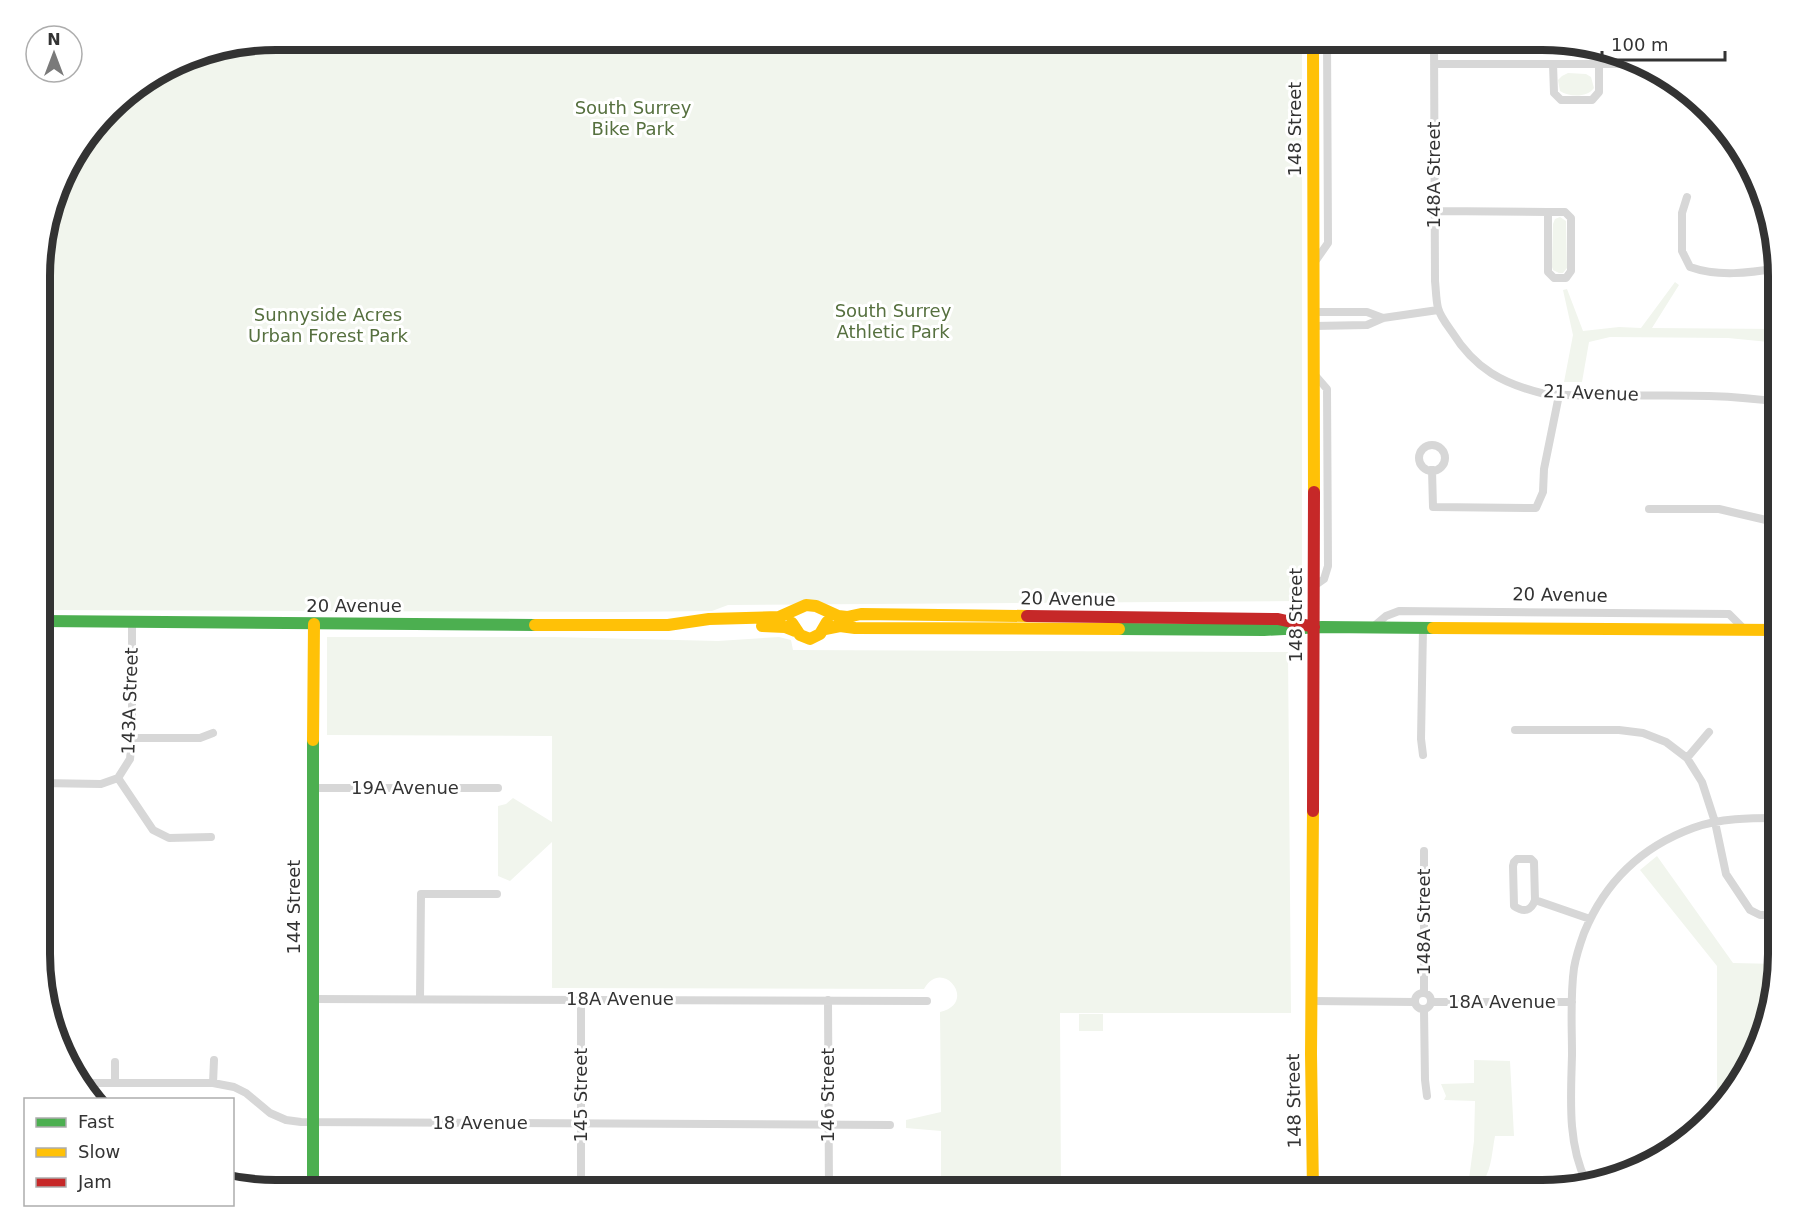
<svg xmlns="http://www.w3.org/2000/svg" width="1818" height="1230" font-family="'DejaVu Sans',sans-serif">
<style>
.green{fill:#f1f5ed}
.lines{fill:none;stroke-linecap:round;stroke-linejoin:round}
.street{stroke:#d7d7d7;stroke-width:8}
.fast{stroke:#4caf50;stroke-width:12}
.slow{stroke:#ffc107;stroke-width:12}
.jam{stroke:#c62828;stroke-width:12}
.labels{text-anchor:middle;stroke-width:6;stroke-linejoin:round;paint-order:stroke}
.park-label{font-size:18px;fill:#56703f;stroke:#fff}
.street-label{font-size:18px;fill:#333;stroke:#fff}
.rim{fill:none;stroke:#333;stroke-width:8}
</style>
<rect width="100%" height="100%" fill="#fff"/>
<path class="green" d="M 276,39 L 1302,39 L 1302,590 L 1298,601 L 728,605 L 712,611 L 618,612 L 41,610 L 41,245 L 64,171 L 119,98 L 185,57 Z
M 1568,73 L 1586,74 L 1591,77 L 1594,88 C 1587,98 1569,97 1560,91 L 1558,80 L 1562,76 Z
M 1560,217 L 1566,221 L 1566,224 L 1567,268 L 1563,273 L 1559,273 L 1553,270 L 1552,267 L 1553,224 L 1555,219 Z
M 1675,282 L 1679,285 L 1652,328 L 1778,329 L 1779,343 L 1728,338 L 1610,337 L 1589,342 L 1582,382 L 1564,382 L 1573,335 L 1563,290 L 1567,289 L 1583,331 L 1619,327 L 1641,328 Z
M 327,637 L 553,637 L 718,641 L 779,637 L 791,640 L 793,650 L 1288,652 L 1291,1013 L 1060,1013 L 1061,1191 L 941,1191 L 941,1131 L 906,1128 L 906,1120 L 941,1112 L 940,1012 C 979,1003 942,956 924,989 L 552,988 L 552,842 L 510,881 L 498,876 L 498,806 L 506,804 L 513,798 L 552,822 L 552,736 L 327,735 Z
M 1657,856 L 1733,963 L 1779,964 L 1766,1031 L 1730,1098 L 1717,1109 L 1717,966 L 1640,870 Z
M 1079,1014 L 1103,1014 L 1103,1031 L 1079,1031 Z
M 1474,1060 L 1510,1061 L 1514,1136 L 1495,1136 C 1492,1151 1492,1167 1484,1180 L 1469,1179 L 1474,1141 L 1475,1101 L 1444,1100 L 1446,1096 L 1441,1084 L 1474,1083 Z"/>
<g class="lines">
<path class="street" d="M 1434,39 L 1435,281 C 1436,290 1436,300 1438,308 C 1440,316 1447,325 1452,332 C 1475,369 1503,384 1545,394 C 1623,399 1701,390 1779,402
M 1434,64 L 1642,64
M 1553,64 L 1554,93 L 1561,100 L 1592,100 L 1599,92 L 1599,65
M 1687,197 L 1682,213 L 1682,251 L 1690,267 C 1718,277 1749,273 1779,268
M 1435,211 L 1548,212 L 1548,272 L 1554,278 L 1566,278 L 1571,271 L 1571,218 L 1565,212 L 1548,212
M 1314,263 L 1328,243 L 1327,39
M 1314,312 L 1367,312 L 1383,318
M 1314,326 L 1367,325 L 1383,318 L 1438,310
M1419 458a13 13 0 1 1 26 0a13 13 0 1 1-26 0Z
M 1432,470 L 1433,507 L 1536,508 L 1543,492 L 1544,469 L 1559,395
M 1649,509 L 1719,509 L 1766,520 L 1779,522
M 1314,586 L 1324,579 L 1328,566 L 1327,389 L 1314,374
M 1373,627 L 1386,616 L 1399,611 L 1729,614 L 1745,630
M 1423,628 L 1421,739 L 1423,755
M 1515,730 L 1619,730 L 1643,733 L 1666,742 L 1687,758 L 1702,782 L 1715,822 L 1726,874 L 1750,910 L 1760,915 L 1779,915
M 132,738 L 200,738 L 213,733
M 1687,758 L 1709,732
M 118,778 L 130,759 L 132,738 L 132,621
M 118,778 L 153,830 L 169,838 L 211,837
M 41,783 L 101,784 L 118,778
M 312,788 L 498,788
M 1535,900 C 1531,911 1524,913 1514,906 L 1513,866 L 1514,862 L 1517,859 L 1531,859 L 1534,862 L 1535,900 L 1590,919
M1415 1001a8 8 0 1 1 16 0a8 8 0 1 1-16 0Z
M 1424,993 L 1424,851
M 313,999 L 927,1001
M 420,999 L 421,894 L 497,894
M 581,999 L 581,1191
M 828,1000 L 829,1191
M 1312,1001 L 1415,1002
M 1432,1002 L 1572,1002
M 1424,1010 L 1425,1080 L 1427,1096
M 115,1062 L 115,1083
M 80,1083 L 213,1083 L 234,1087 L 246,1093 L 270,1113 L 286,1120 L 301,1122 L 890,1125
M 213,1083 L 214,1060
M 1586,1181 C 1567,1143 1571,1096 1572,1055 C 1572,1026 1570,997 1574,968 C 1576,956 1580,944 1584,933 C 1605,882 1641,847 1693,828 C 1720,818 1750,818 1779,818
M 1426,1191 L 1432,1185 C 1447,1184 1471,1179 1482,1189 L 1482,1191"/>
<path class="fast" d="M 41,621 L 535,625
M 1119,629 L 1264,630 L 1322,627 L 1433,628
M 313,740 L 313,1191"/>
<path class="slow" d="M 1313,39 L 1314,492
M 792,623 L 800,635 L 810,639 L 820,634 L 827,622
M 535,625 L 668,625 L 709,619 L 779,617 L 806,605 L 816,606 L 838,616 L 847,617 L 861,614 L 1027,616
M 762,626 L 785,627 L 795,631
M 1433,628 L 1779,630
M 825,629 L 840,626 L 855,628 L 1119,629
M 313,740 L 314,624
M 1313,811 L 1311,1054 L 1313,1191"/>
<path class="jam" d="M 1027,616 L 1278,619 L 1314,627
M 1313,811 L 1314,492"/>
</g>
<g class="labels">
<g class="park-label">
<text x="633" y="114">South Surrey<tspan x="633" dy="21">Bike Park</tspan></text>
<text x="893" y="317">South Surrey<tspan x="893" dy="21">Athletic Park</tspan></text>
<text x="328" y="321">Sunnyside Acres<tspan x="328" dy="21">Urban Forest Park</tspan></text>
</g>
<g class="street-label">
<text transform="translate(1295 129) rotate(-90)" y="6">148 Street</text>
<text transform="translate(1434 175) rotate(-90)" y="6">148A Street</text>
<text transform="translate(1591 393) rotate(2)" y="6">21 Avenue</text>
<text transform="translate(1560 595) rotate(1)" y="6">20 Avenue</text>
<text transform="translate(1068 599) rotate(1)" y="6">20 Avenue</text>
<text x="354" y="612">20 Avenue</text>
<text transform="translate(1296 615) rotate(-90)" y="6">148 Street</text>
<text transform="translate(130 701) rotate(-88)" y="6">143A Street</text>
<text x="405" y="794">19A Avenue</text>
<text transform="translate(294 907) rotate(-90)" y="6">144 Street</text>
<text transform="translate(1424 922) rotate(-90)" y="6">148A Street</text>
<text x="620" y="1005">18A Avenue</text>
<text x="1502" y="1008">18A Avenue</text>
<text transform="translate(581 1095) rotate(-90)" y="6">145 Street</text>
<text transform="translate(828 1095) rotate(-90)" y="6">146 Street</text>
<text transform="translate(1294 1101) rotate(-91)" y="6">148 Street</text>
<text x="480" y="1129">18 Avenue</text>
</g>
</g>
<path d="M0 0H1818V1230H0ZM276 50H1542A226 226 0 0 1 1768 276V954A226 226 0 0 1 1542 1180H276A226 226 0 0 1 50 954V276A226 226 0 0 1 276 50Z" fill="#fff" fill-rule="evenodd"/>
<path class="rim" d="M276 50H1542A226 226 0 0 1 1768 276V954A226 226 0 0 1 1542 1180H276A226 226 0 0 1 50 954V276A226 226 0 0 1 276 50Z"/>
<rect x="24" y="1098" width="210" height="108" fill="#ffffff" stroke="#adadad" stroke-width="1.5"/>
<rect x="36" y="1118" width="30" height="9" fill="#4caf50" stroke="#adadad" stroke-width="1.5"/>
<text x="78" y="1128" font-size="18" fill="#333333">Fast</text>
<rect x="36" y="1148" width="30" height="9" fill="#ffc107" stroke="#adadad" stroke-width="1.5"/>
<text x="78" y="1158" font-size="18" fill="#333333">Slow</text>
<rect x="36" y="1178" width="30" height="9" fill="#c62828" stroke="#adadad" stroke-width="1.5"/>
<text x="78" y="1188" font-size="18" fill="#333333">Jam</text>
<g transform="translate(54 54)"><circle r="28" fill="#ffffff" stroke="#adadad" stroke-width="1.5"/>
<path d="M0-4.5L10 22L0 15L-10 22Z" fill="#7a7a7a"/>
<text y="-9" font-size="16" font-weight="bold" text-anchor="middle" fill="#333333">N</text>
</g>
<path d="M1602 51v9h123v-9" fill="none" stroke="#333333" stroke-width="3"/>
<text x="1611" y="51" font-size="18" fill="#333333" stroke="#ffffff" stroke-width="4.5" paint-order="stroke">100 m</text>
</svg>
